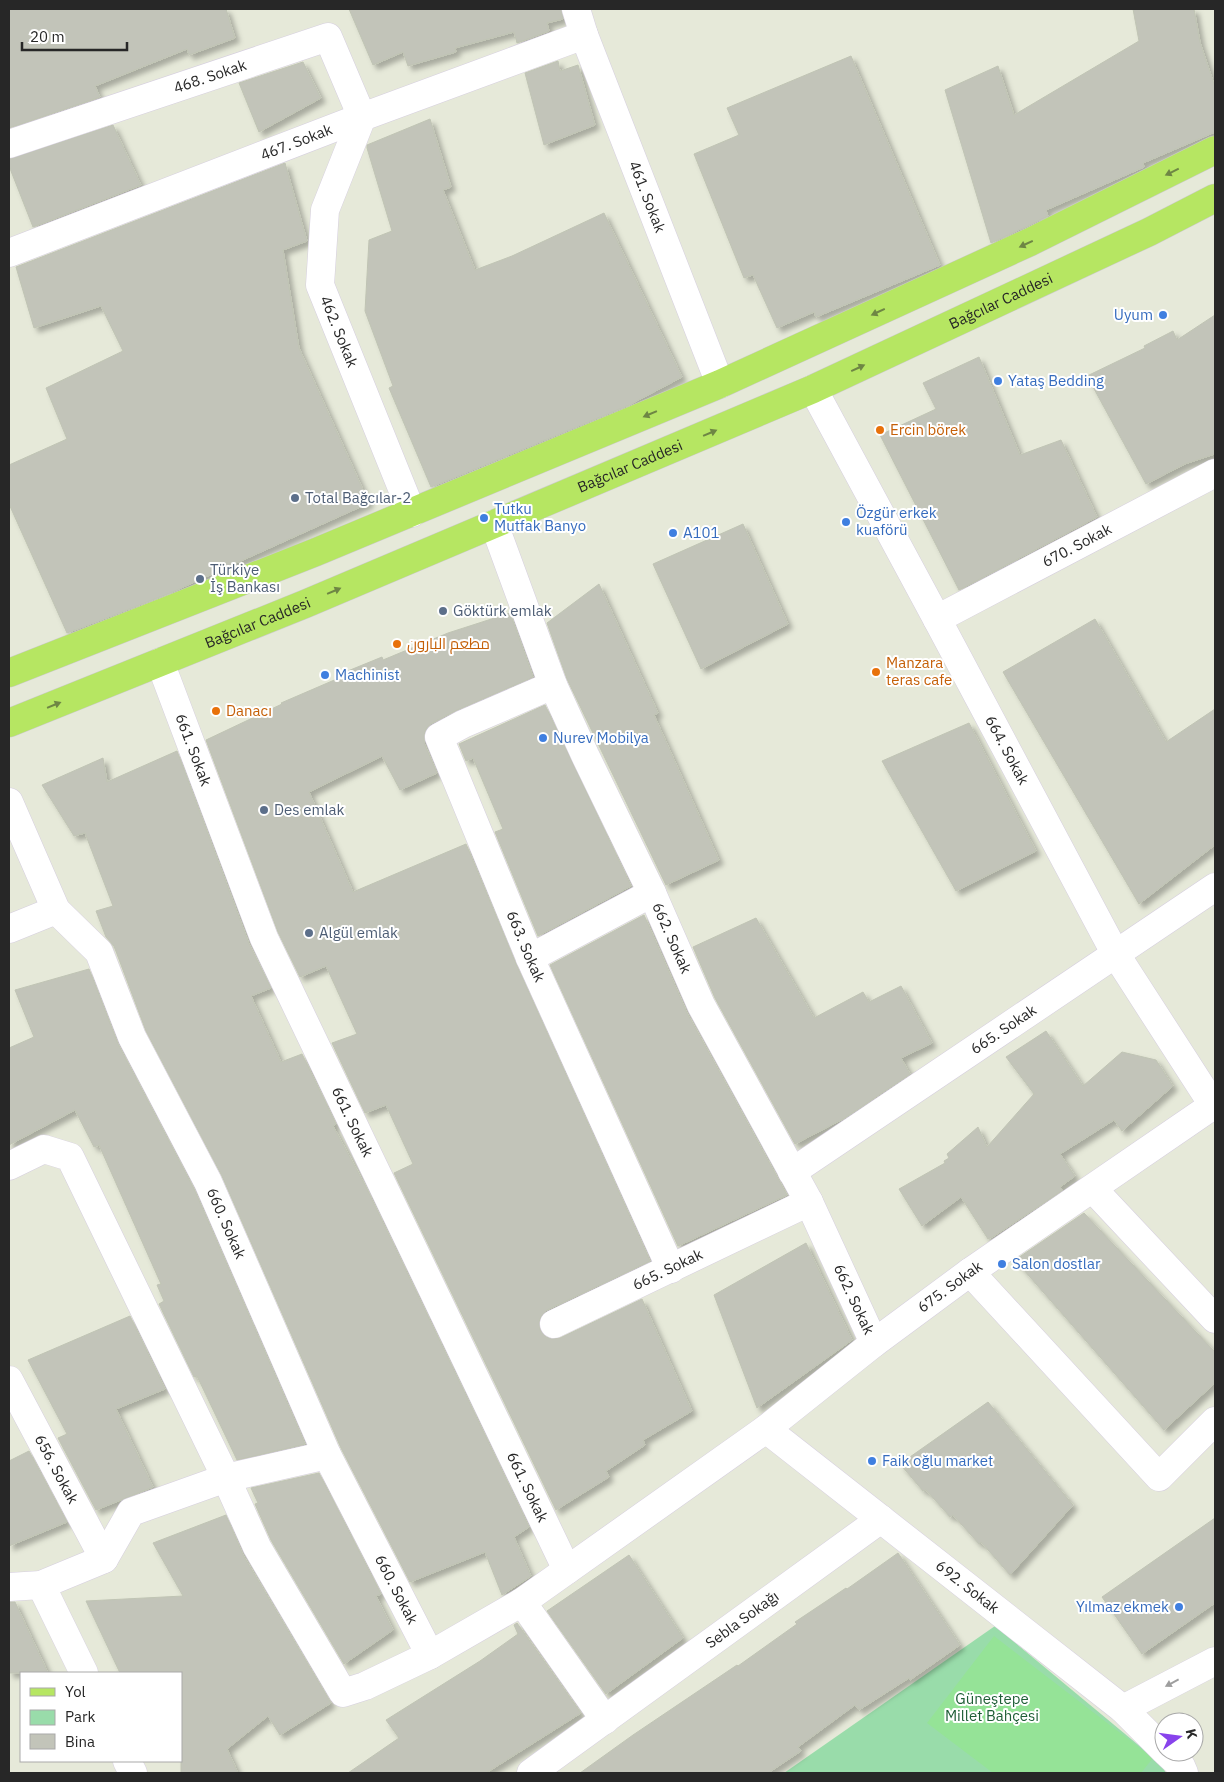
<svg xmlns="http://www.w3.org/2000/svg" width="1224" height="1782" font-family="'IBM Plex Sans',Cairo,sans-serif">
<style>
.green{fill:#99dcaa}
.pitch{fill:#95e397}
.building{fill:#c2c4b9;stroke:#c0c4b4;filter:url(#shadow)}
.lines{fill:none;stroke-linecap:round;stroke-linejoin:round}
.minor-casing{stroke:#d6cfdf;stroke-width:29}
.major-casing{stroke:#cbcbcb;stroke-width:29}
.minor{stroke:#fff;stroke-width:28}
.major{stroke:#b6e662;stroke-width:28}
.oneway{fill:#6e8644}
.oneway2{fill:#9e9e9e}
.shop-dot{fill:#3f7fe0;stroke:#fff;stroke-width:2}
.food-dot{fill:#e8710a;stroke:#fff;stroke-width:2}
.service-dot{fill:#5c6f8a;stroke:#fff;stroke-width:2}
.labels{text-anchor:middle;stroke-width:4;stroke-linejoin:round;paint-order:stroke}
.street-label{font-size:15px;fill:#272727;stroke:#fff}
.shop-label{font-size:15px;fill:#366cbe;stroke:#fff;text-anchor:start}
.food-label{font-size:15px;fill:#c56008;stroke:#fff;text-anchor:start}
.service-label{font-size:15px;fill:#4e5e75;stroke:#fff;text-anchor:start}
.park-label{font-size:15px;fill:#1e5e36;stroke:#fff}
</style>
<defs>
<filter id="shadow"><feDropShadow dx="4.5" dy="4.5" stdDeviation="2.5" flood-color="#0004"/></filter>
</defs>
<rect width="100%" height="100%" fill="#e6e9d9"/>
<path class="green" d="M 995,1626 L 1160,1763 L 1166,1773 L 784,1773 Z"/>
<path class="pitch" d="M 994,1636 L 1153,1758 L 1141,1773 L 993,1773 L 927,1723 Z"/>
<path class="building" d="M 9,9 L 226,9 L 235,38 L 189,55 L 187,49 L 95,86 L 100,97 L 9,128 Z
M 349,9 L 561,9 L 563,19 L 547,23 L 549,31 L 517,43 L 514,32 L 455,48 L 456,52 L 408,66 L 403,52 L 373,65 Z
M 1133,9 L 1194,9 L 1200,42 L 1215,87 L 1215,132 L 1143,163 L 1144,167 L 1046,210 L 1048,216 L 991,243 L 945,90 L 998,66 L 1014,115 L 1139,41 Z
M 851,56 L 940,265 L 816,317 L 814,312 L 777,328 L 753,275 L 744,278 L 694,154 L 739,135 L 727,108 Z
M 558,61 L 560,71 L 578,65 L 595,125 L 544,145 L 525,73 Z
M 303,62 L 321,98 L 259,132 L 239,83 Z
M 430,119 L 451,187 L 443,190 L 475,270 L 512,256 L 604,213 L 682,377 L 629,405 L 431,487 L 389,388 L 393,386 L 365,311 L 369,240 L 392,231 L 367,148 L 367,145 Z
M 113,125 L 141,185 L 33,227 L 9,166 L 9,159 Z
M 285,163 L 307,241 L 283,250 L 299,348 L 369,503 L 170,593 L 67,633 L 9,504 L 9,465 L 67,439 L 46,388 L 123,351 L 101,306 L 34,328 L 16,267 Z
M 1215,315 L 1215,454 L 1185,464 L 1146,484 L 1087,376 L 1145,348 L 1144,346 L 1173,331 L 1177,340 Z
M 979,357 L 1020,455 L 1061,440 L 1097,517 L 959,590 L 880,435 L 936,409 L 923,383 Z
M 743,524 L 788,624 L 701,669 L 653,564 Z
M 599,584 L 658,713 L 654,715 L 719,860 L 666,885 L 567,679 L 547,623 Z
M 510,613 L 533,677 L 457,710 L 432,723 L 426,728 L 424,735 L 424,743 L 437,773 L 400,790 L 382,756 L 309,792 L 353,892 L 466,844 L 516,964 L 650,1261 L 547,1310 L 541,1316 L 539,1322 L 540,1330 L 546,1337 L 552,1339 L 560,1338 L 642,1299 L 692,1411 L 643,1440 L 645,1445 L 606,1471 L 609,1477 L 556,1510 L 394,1173 L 413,1164 L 386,1105 L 365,1113 L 332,1043 L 357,1034 L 326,966 L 300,977 L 278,932 L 206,740 L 282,704 L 281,703 L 339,678 L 338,675 L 382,657 L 383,660 L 448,633 Z
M 1095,619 L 1166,742 L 1215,709 L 1215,845 L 1139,904 L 1003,672 Z
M 545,705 L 631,886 L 538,936 L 495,832 L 503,829 L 473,758 L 466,761 L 459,744 Z
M 969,723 L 1036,851 L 956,891 L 882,761 Z
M 177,751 L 249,944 L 271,988 L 251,996 L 281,1062 L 302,1054 L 336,1124 L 333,1126 L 365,1185 L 529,1527 L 514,1537 L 531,1576 L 502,1595 L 485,1552 L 410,1582 L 341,1448 L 222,1176 L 146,1031 L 114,946 L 106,937 L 96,911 L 113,906 L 85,833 L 74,836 L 42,785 L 103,758 L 107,782 Z
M 644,915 L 687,1013 L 787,1195 L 678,1246 L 550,965 Z
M 756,918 L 814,1018 L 863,992 L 869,1002 L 901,986 L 932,1043 L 901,1058 L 910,1074 L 843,1119 L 795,1144 L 715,998 L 693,947 Z
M 89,969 L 118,1044 L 194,1189 L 305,1444 L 237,1460 L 197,1376 L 194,1377 L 159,1304 L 164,1301 L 157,1285 L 161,1284 L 99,1145 L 94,1147 L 75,1110 L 9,1145 L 9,1048 L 34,1037 L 15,990 Z
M 1046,1031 L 1083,1086 L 1122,1052 L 1156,1060 L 1173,1086 L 1122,1131 L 1114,1120 L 1060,1154 L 1075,1176 L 1060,1187 L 1063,1190 L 994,1236 L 988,1239 L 961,1197 L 922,1226 L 899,1189 L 945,1163 L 944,1161 L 949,1158 L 947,1154 L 978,1127 L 987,1147 L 1034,1094 L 1006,1057 Z
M 1084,1213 L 1215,1352 L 1215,1383 L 1164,1430 L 1015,1260 Z
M 806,1243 L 852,1340 L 757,1408 L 714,1295 Z
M 130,1316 L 165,1389 L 116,1409 L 153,1487 L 96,1510 L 58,1438 L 67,1434 L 28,1360 Z
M 988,1402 L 1073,1505 L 1010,1575 L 981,1542 L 979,1544 L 953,1515 L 950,1517 L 926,1490 L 923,1491 L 900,1464 Z
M 29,1451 L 67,1522 L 9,1546 L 9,1461 Z
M 319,1473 L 381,1594 L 376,1596 L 393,1630 L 344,1664 L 271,1540 L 255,1504 L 258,1503 L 251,1488 Z
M 226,1515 L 243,1555 L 331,1703 L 280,1735 L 268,1716 L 227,1749 L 238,1773 L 181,1773 L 181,1673 L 120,1673 L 86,1601 L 183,1596 L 153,1543 Z
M 1215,1518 L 1215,1603 L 1142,1654 L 1102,1597 Z
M 898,1553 L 960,1645 L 910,1680 L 909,1678 L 859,1710 L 855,1705 L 798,1747 L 801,1751 L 768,1773 L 580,1773 L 633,1735 L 737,1665 L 738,1666 L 797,1624 L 795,1622 L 846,1588 L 847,1589 Z
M 629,1555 L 683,1638 L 606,1694 L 547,1611 Z
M 9,1602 L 15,1602 L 48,1673 L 9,1673 Z
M 517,1623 L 581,1713 L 486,1773 L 348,1773 L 399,1738 L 386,1720 L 480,1661 L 518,1634 L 514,1625 Z"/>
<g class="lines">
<g class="minor-casing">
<g id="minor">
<path id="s1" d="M 576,9 L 584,35 L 720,384"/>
<path id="s2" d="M 9,144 L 328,37 L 362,117 L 325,210 L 320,285 L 412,513"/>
<path id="s3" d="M 9,253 L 362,117 L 584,35"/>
<path id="s4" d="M 813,389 L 937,619 L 1115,953 L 1213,1105"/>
<path id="s5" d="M 494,524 L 553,685 L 585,755 L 652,893 L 701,1005 L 809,1202 L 874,1343"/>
<path id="s6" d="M 937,619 L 1215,473"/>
<path id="s7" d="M 160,662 L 264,938 L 567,1570"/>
<path id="s8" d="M 553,685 L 463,724 L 439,737 L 530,958 L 671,1269"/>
<path id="s9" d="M 9,802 L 56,910 L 99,952 L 132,1037 L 208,1182 L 327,1455 L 430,1655"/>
<path d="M 9,929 L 56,910"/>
<path d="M 530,958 L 652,893"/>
<path id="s10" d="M 9,1166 L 44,1149 L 70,1157 L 226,1478 L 257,1547 L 343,1693 L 365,1686 L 430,1655 L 522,1602 L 766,1429 L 874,1343 L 970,1272 L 1215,1104"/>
<path id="s11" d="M 792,1172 L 1215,887"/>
<path d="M 1093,1189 L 1215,1319"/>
<path d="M 970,1272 L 1159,1477 L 1215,1421"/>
<path id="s12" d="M 554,1324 L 809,1202"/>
<path id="s13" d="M 9,1380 L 104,1559"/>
<path id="s14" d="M 766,1429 L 1123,1709 L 1164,1750"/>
<path d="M 41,1585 L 84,1673"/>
<path d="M 9,1587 L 41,1585 L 104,1559 L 131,1512 L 226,1478 L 327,1455"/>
<path d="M 522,1602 L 605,1720"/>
<path d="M 1123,1709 L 1215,1661"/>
<path d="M 1166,1752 L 1181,1766 L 1184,1773"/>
<path d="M 127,1761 L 133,1773"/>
<path id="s15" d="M 531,1773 L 881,1519"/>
</g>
</g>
<g class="major-casing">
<g id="major">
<path d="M 9,673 L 316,552 L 720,384 L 1030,242 L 1215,150"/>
<path id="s16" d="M 9,723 L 305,604 L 813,389 L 1149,232 L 1215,198"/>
</g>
</g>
<use href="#minor" class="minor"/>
<use href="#major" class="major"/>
</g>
<defs><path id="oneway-solid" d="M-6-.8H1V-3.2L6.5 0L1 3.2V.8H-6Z" transform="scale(1.25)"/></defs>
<g class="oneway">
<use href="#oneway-solid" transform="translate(1172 172) rotate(154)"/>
<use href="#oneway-solid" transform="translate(1026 244) rotate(155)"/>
<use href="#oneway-solid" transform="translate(878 312) rotate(155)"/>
<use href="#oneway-solid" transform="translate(858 368) rotate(-25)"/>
<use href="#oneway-solid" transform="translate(650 414) rotate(157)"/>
<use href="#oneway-solid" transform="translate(710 433) rotate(-23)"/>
<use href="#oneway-solid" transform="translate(334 591) rotate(-23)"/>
<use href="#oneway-solid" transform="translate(54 705) rotate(-22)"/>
</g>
<use class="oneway2" href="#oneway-solid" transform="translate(1172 1683) rotate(152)"/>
<g class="shop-dot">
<circle cx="1163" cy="315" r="5"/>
<circle cx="998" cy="381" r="5"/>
<circle cx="484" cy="518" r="5"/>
<circle cx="846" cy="522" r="5"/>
<circle cx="673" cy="533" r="5"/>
<circle cx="325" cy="675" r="5"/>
<circle cx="543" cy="738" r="5"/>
<circle cx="1002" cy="1264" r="5"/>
<circle cx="872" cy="1461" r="5"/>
<circle cx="1179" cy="1607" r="5"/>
</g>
<g class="food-dot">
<circle cx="880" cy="430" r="5"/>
<circle cx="397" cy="644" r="5"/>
<circle cx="876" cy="672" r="5"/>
<circle cx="216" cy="711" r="5"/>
</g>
<g class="service-dot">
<circle cx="295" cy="498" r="5"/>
<circle cx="200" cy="579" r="5"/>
<circle cx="443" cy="611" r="5"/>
<circle cx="264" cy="810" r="5"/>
<circle cx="309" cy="933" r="5"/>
</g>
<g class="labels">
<g class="street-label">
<text dy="5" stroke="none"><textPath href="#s2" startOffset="212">468. Sokak</textPath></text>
<text dy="5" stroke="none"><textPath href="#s3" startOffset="308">467. Sokak</textPath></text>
<text dy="5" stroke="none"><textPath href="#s1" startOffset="201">461. Sokak</textPath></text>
<text dy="5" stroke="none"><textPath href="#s16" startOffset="1078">Bağcılar Caddesi</textPath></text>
<text dy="5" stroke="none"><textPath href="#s2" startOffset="649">462. Sokak</textPath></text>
<text dy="5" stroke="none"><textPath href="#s16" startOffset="672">Bağcılar Caddesi</textPath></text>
<text dy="5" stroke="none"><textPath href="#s6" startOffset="158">670. Sokak</textPath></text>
<text dy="5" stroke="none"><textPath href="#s16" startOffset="268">Bağcılar Caddesi</textPath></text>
<text dy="5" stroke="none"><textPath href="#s7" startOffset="94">661. Sokak</textPath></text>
<text dy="5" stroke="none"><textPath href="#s4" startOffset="410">664. Sokak</textPath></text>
<text dy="5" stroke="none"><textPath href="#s5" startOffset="451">662. Sokak</textPath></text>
<text dy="5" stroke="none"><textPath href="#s8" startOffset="352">663. Sokak</textPath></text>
<text dy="5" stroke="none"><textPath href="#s11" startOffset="255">665. Sokak</textPath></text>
<text dy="5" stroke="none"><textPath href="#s7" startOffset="499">661. Sokak</textPath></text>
<text dy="5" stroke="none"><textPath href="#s9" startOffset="478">660. Sokak</textPath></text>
<text dy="5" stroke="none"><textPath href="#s12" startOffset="126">665. Sokak</textPath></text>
<text dy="5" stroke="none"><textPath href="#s10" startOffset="1401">675. Sokak</textPath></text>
<text dy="5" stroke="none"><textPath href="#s5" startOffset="856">662. Sokak</textPath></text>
<text dy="5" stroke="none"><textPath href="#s13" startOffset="101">656. Sokak</textPath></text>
<text dy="5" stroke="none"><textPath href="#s7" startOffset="904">661. Sokak</textPath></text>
<text dy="5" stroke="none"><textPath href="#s14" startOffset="256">692. Sokak</textPath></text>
<text dy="5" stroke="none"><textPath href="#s9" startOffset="882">660. Sokak</textPath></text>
<text dy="5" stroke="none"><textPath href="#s15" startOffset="261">Sebla Sokağı</textPath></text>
</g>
<g class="shop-label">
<text x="1153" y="320" text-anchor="end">Uyum</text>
<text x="1008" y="386">Yataş Bedding</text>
<text x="494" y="514">Tutku<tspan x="494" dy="17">Mutfak Banyo</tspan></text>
<text x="856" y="518">Özgür erkek<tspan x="856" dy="17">kuaförü</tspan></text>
<text x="683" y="538">A101</text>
<text x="335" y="680">Machinist</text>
<text x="553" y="743">Nurev Mobilya</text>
<text x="1012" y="1269">Salon dostlar</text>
<text x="882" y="1466">Faik oğlu market</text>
<text x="1169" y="1612" text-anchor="end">Yılmaz ekmek</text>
</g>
<g class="food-label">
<text x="890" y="435">Ercin börek</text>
<text x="407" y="649">مطعم البارون</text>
<text x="886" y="668">Manzara<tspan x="886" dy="17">teras cafe</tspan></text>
<text x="226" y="716">Danacı</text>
</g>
<g class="service-label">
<text x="305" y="503">Total Bağcılar-2</text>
<text x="210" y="575">Türkiye<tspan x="210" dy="17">İş Bankası</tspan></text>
<text x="453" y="616">Göktürk emlak</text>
<text x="274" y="815">Des emlak</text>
<text x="319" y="938">Algül emlak</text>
</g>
<g class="park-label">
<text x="992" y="1704">Güneştepe<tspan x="992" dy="17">Millet Bahçesi</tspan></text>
</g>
</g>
<rect width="1224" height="1782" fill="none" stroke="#272727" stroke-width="20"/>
<rect x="20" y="1672" width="162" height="90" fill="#ffffff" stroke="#a9a9a9"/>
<rect x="30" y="1688" width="25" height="8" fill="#b6e662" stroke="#a9a9a9"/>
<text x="65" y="1697" font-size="15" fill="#272727">Yol</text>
<rect x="30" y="1710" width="25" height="15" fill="#99dcaa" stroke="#a9a9a9"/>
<text x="65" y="1722" font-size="15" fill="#272727">Park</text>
<rect x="30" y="1734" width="25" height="15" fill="#c2c4b9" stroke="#a9a9a9"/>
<text x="65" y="1747" font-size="15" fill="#272727">Bina</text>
<g transform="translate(1179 1737) rotate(76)"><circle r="24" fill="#ffffff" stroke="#a9a9a9"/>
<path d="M0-4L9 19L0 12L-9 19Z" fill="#8843ec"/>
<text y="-8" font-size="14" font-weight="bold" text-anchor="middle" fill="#272727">K</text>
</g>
<path d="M22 42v8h105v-8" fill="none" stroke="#272727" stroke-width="2.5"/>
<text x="30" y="42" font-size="15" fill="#272727" stroke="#ffffff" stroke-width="4" paint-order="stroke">20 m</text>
</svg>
